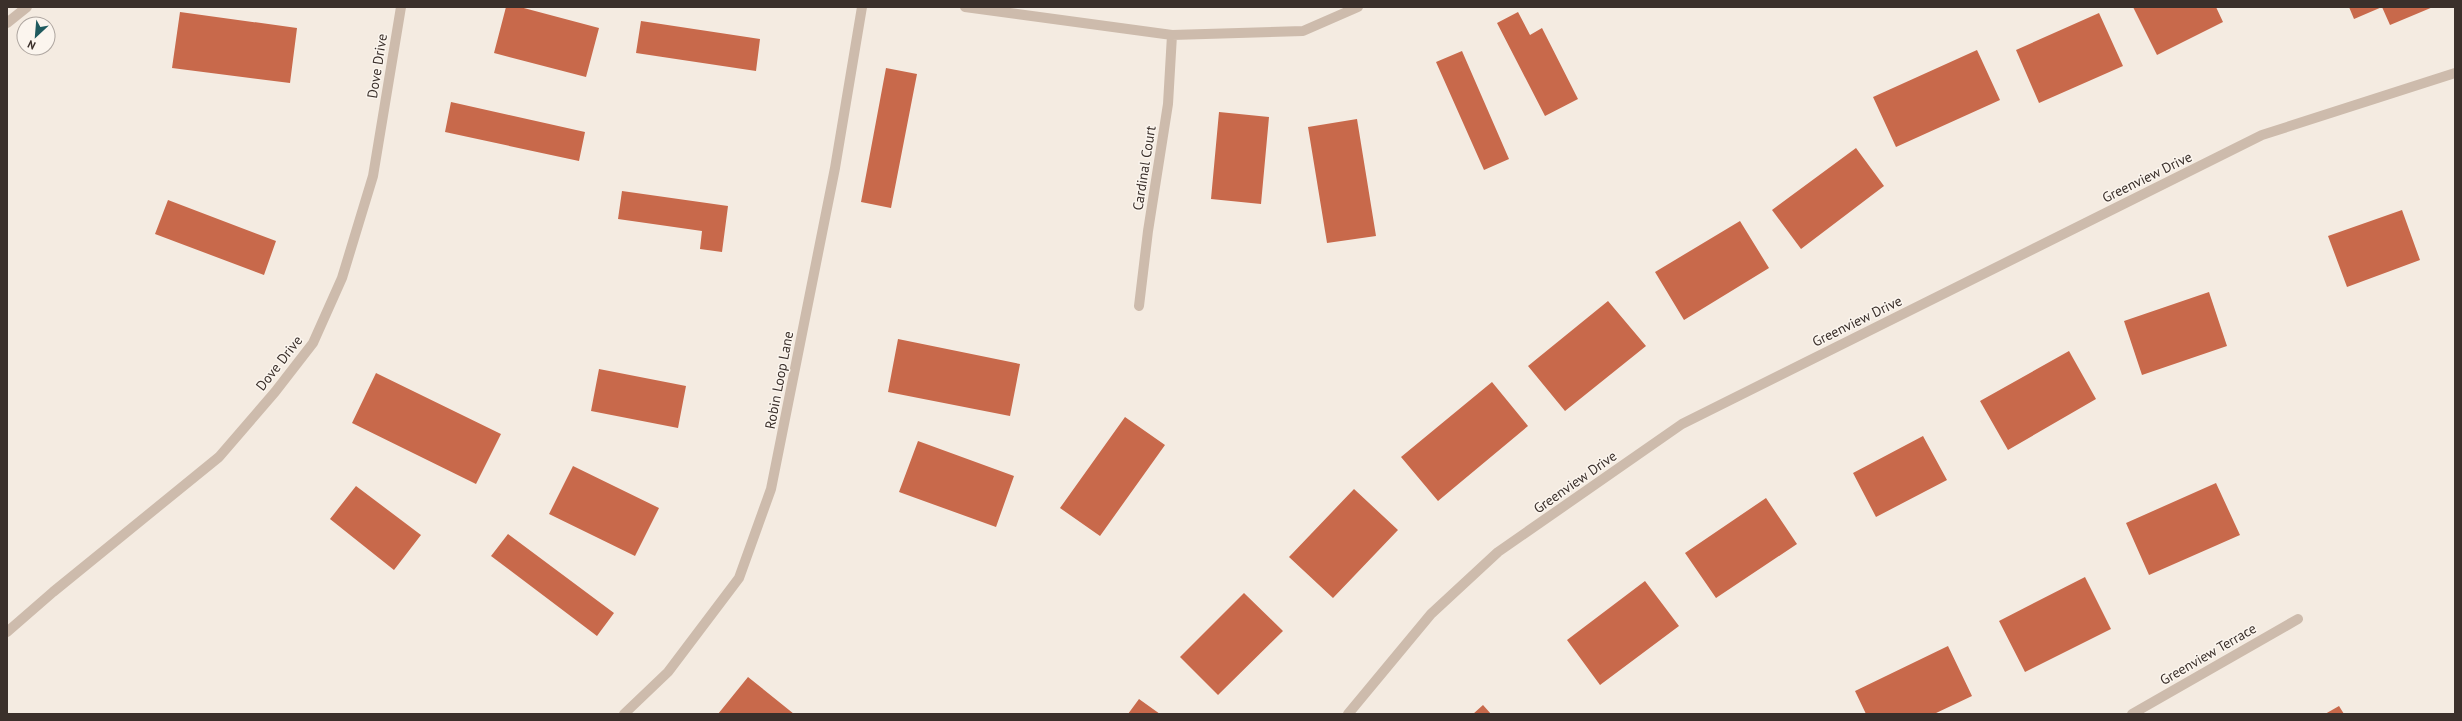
<svg xmlns="http://www.w3.org/2000/svg" width="2462" height="721" font-family="'PT Sans',sans-serif">
<style>
.building{fill:#c8694b}
.lines{fill:none;stroke-linecap:round;stroke-linejoin:round}
.minor{stroke:#cdbbac;stroke-width:10}
.labels{text-anchor:middle;stroke-width:3;stroke-linejoin:round;paint-order:stroke}
.street-label{font-size:14px;fill:#3b302b;stroke:#fbf5ee}
</style>
<rect width="100%" height="100%" fill="#f4ebe1"/>
<path class="building" d="M 506,7 L 520,7 L 599,28 L 586,77 L 494,53 Z
M 2133,7 L 2216,7 L 2223,22 L 2157,55 Z
M 2349,7 L 2382,7 L 2354,19 Z
M 2382,7 L 2433,7 L 2390,25 Z
M 180,12 L 297,28 L 290,83 L 172,68 Z
M 1518,12 L 1530,35 L 1542,28 L 1578,99 L 1545,116 L 1497,23 Z
M 2099,13 L 2123,66 L 2039,103 L 2016,50 Z
M 641,21 L 760,39 L 756,71 L 636,53 Z
M 1977,50 L 2000,100 L 1896,147 L 1873,97 Z
M 1462,51 L 1509,159 L 1484,170 L 1436,62 Z
M 886,68 L 917,74 L 891,208 L 861,202 Z
M 451,102 L 585,132 L 579,161 L 445,132 Z
M 1219,112 L 1269,117 L 1261,204 L 1211,199 Z
M 1357,119 L 1376,236 L 1327,243 L 1308,127 Z
M 1856,148 L 1884,186 L 1801,249 L 1772,210 Z
M 622,191 L 728,206 L 722,252 L 700,249 L 702,231 L 618,219 Z
M 168,200 L 276,241 L 264,275 L 155,234 Z
M 2402,210 L 2420,260 L 2347,287 L 2328,236 Z
M 1740,221 L 1769,268 L 1684,320 L 1655,272 Z
M 2209,292 L 2227,346 L 2142,375 L 2124,321 Z
M 1608,301 L 1646,346 L 1565,411 L 1528,366 Z
M 898,339 L 1020,364 L 1010,416 L 888,392 Z
M 2069,351 L 2096,399 L 2008,450 L 1980,401 Z
M 599,369 L 686,386 L 678,428 L 591,411 Z
M 376,373 L 501,434 L 476,484 L 352,423 Z
M 1492,382 L 1528,426 L 1438,501 L 1401,457 Z
M 1125,417 L 1165,445 L 1100,536 L 1060,508 Z
M 1923,436 L 1947,480 L 1876,517 L 1853,473 Z
M 918,441 L 1014,476 L 996,527 L 899,492 Z
M 573,466 L 659,508 L 635,556 L 549,514 Z
M 2216,483 L 2240,535 L 2149,575 L 2126,523 Z
M 356,486 L 421,535 L 394,570 L 330,519 Z
M 1354,489 L 1398,530 L 1333,598 L 1289,557 Z
M 1766,498 L 1797,544 L 1716,598 L 1685,553 Z
M 508,534 L 614,613 L 597,636 L 491,556 Z
M 2085,577 L 2111,629 L 2025,672 L 1999,621 Z
M 1645,581 L 1679,626 L 1600,685 L 1567,640 Z
M 1244,593 L 1283,631 L 1218,695 L 1180,657 Z
M 1948,646 L 1972,696 L 1934,714 L 1866,714 L 1855,691 Z
M 748,677 L 794,714 L 718,714 Z
M 1139,699 L 1160,714 L 1128,714 Z
M 1483,705 L 1491,714 L 1473,714 Z
M 2339,706 L 2344,714 L 2325,714 Z"/>
<g class="lines">
<path class="minor" d="M 965,7 L 1172,35 L 1303,31 L 1358,7
M 7,23 L 27,7
M 1139,306 L 1148,231 L 1168,104 L 1172,35
M 7,632 L 53,592 L 219,457 L 275,392 L 313,343 L 342,278 L 373,176 L 401,7
M 624,714 L 668,672 L 739,578 L 771,489 L 835,168 L 862,7
M 1348,714 L 1431,614 L 1498,552 L 1682,424 L 2262,135 L 2455,73
M 2132,714 L 2298,619"/>
</g>
<g class="labels">
<g class="street-label">
<text transform="translate(377 66) rotate(-81)" y="5">Dove Drive</text>
<text transform="translate(1144 168) rotate(-81)" y="5">Cardinal Court</text>
<text transform="translate(2147 177) rotate(-26)" y="5">Greenview Drive</text>
<text transform="translate(1857 321) rotate(-26)" y="5">Greenview Drive</text>
<text transform="translate(279 363) rotate(-52)" y="5">Dove Drive</text>
<text transform="translate(779 380) rotate(-79)" y="5">Robin Loop Lane</text>
<text transform="translate(1575 482) rotate(-35)" y="5">Greenview Drive</text>
<text transform="translate(2208 654) rotate(-30)" y="5">Greenview Terrace</text>
</g>
</g>
<rect width="2462" height="721" fill="none" stroke="#3b302b" stroke-width="16"/>
<g transform="translate(36 36) rotate(206)"><circle r="19" fill="#fbf5ee" stroke="#aea6a0"/>
<path d="M0-3L7 15L0 10L-7 15Z" fill="#1f5a5e"/>
<text y="-6" font-size="11" font-weight="bold" text-anchor="middle" fill="#3b302b">N</text>
</g>
</svg>
